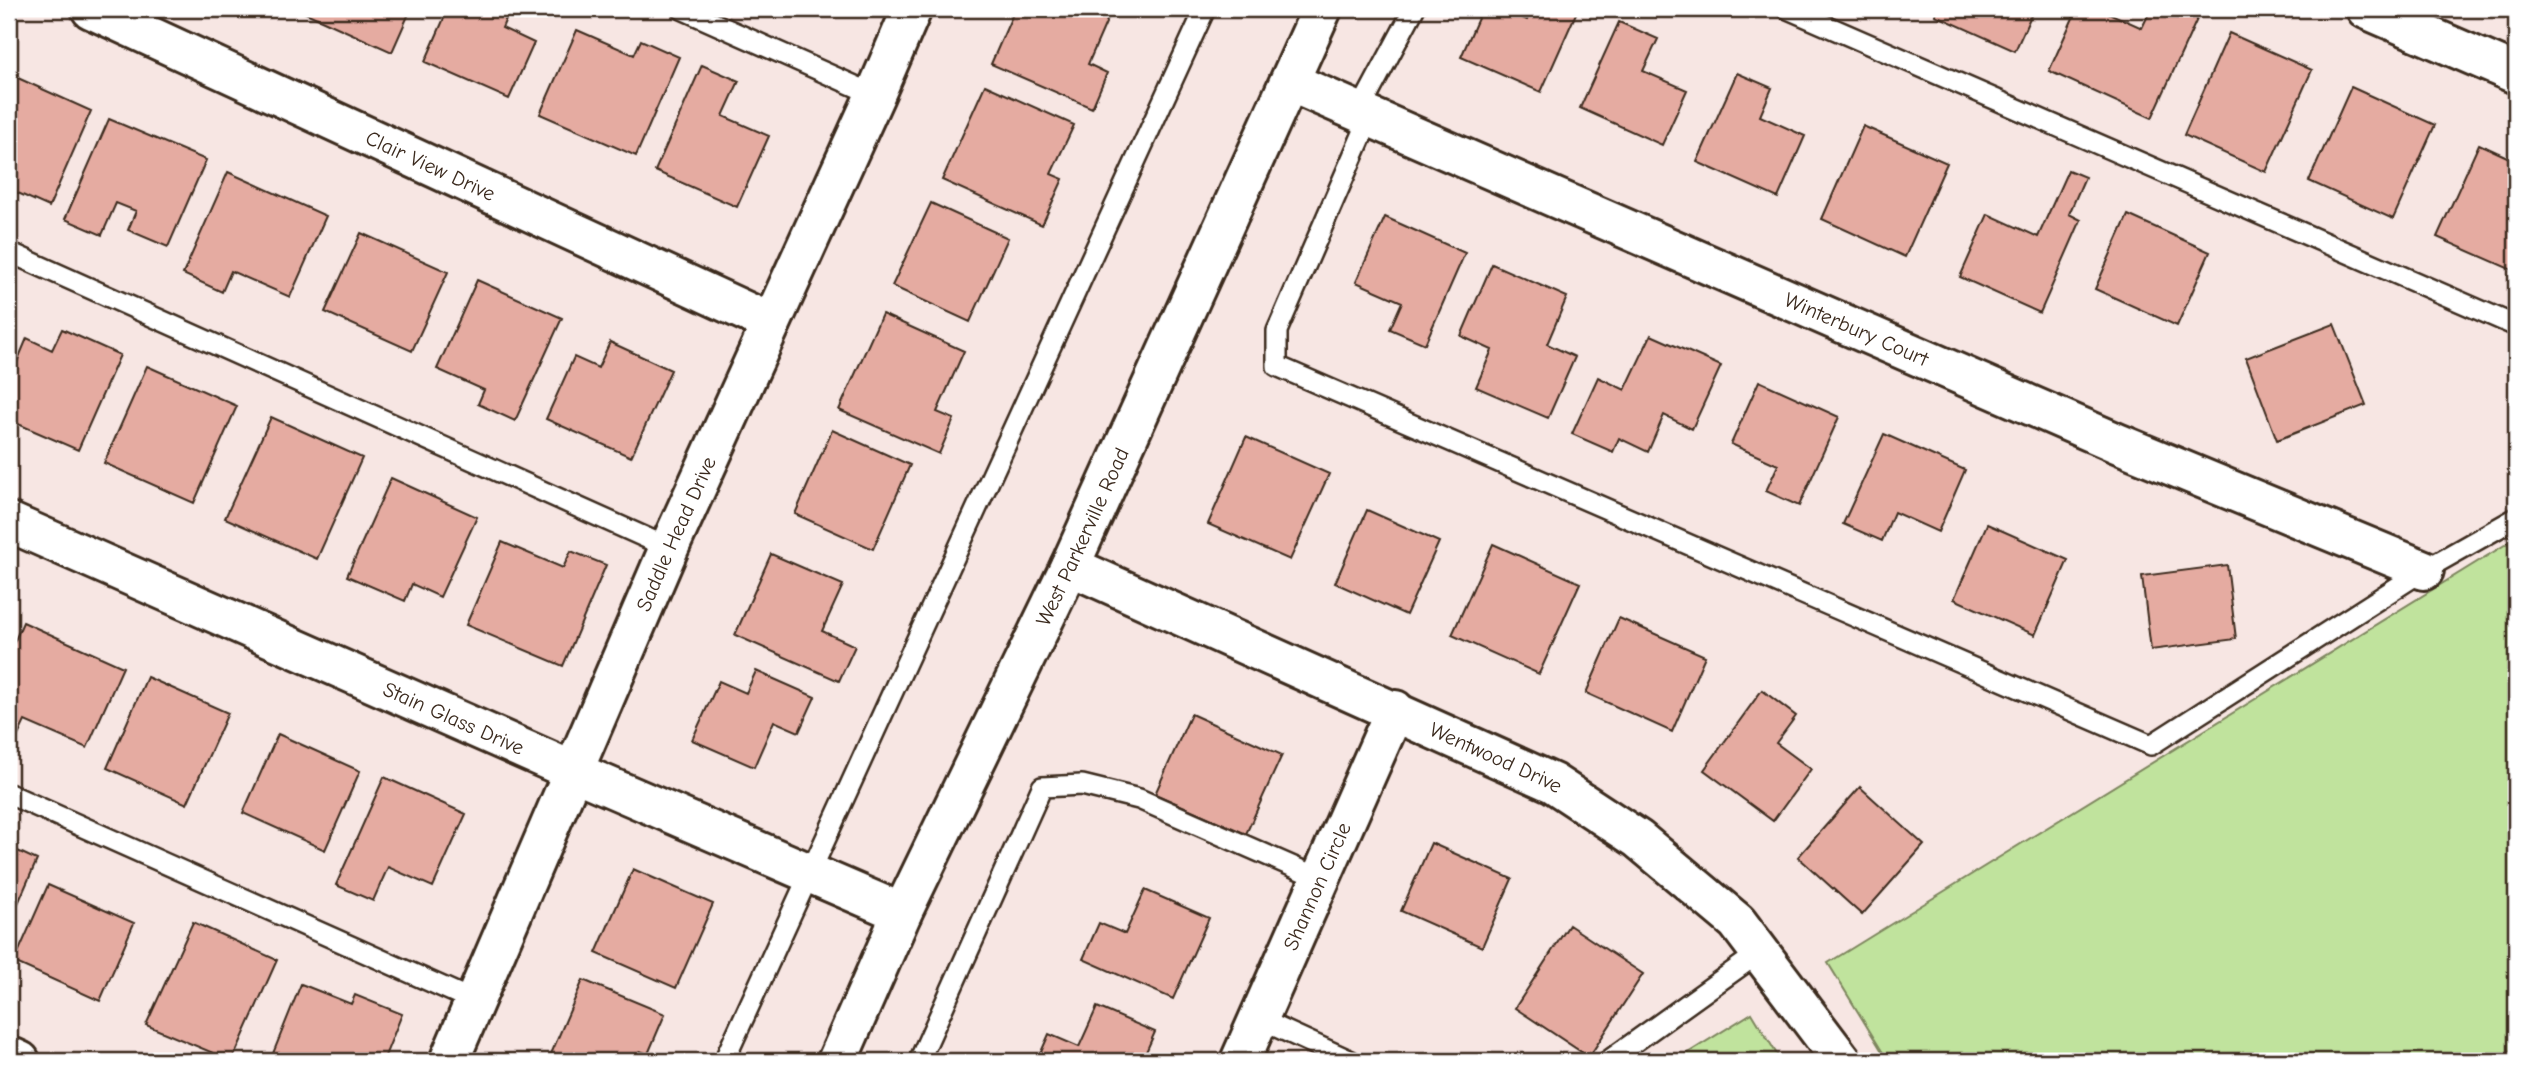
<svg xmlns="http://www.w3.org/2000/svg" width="2525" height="1070" font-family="'Comic Neue',sans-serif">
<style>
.green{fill:#c0e39d;stroke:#7e865e;stroke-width:2}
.building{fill:#e5aba1;stroke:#3b2a1e;stroke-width:2}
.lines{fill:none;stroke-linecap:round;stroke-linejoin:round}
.lane-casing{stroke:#3b2a1e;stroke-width:24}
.street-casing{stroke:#3b2a1e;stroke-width:44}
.secondary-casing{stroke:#3b2a1e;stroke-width:44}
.lane{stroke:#fff;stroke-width:19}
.street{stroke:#fff;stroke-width:38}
.secondary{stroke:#fff;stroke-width:38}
.labels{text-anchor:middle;stroke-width:6;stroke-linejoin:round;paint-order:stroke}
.street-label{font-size:21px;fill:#3b2a1e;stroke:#fff}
</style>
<rect width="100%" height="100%" fill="#f7e6e3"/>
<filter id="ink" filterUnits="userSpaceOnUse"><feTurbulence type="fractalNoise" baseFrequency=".0143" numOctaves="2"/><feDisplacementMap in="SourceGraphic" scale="14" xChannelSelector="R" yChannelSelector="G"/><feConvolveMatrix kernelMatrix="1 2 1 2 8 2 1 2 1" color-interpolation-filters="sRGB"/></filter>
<g filter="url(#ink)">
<path class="green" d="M 2516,538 L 2516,1047 L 2491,1061 L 1888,1061 L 1828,963 Z
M 1752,1013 L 1781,1061 L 1675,1061 Z"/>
<path class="building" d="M 297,9 L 411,9 L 392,52 Z
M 448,9 L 510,9 L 502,28 L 534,43 L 509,99 L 425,62 Z
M 1015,9 L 1112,9 L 1088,64 L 1107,73 L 1092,108 L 991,64 Z
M 1482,9 L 1501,9 L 1527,20 L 1532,9 L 1578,9 L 1541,92 L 1461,57 Z
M 1937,9 L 2034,9 L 2015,51 L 1935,15 Z
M 2077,9 L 2100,9 L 2142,28 L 2151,9 L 2180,9 L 2198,17 L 2152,118 L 2049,71 Z
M 1619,22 L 1658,39 L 1643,71 L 1687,90 L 1662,145 L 1580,108 Z
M 577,30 L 634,55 L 641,40 L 679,57 L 636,156 L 540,114 Z
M 2229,33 L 2312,70 L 2266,172 L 2184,135 Z
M 702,65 L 739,81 L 723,116 L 769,136 L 737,207 L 655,171 Z
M 1737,73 L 1772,88 L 1760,116 L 1805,136 L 1778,198 L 1697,162 Z
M 9,74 L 91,111 L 49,207 L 9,189 Z
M 985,85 L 1074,125 L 1051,174 L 1063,179 L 1042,225 L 942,180 Z
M 2351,87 L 2435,125 L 2393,219 L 2309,181 Z
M 109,119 L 206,160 L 168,247 L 128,230 L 136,211 L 116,203 L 102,235 L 65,219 Z
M 1863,126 L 1947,163 L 1905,257 L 1822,219 Z
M 2479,144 L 2516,161 L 2516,260 L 2512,270 L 2437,237 Z
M 2068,170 L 2085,177 L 2069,214 L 2081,220 L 2040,313 L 1960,277 L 1988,214 L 2038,237 Z
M 228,172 L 326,216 L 290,297 L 231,271 L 222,292 L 183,274 Z
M 931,203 L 1008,238 L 970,322 L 892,286 Z
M 2128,215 L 2210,252 L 2177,326 L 2095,289 Z
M 1385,217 L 1465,253 L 1425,344 L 1390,329 L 1402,302 L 1356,282 Z
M 361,233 L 448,272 L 412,351 L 325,312 Z
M 1492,264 L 1567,297 L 1547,344 L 1575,357 L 1548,418 L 1476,387 L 1492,350 L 1461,336 Z
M 477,280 L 562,318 L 515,421 L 478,404 L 484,390 L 437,369 Z
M 882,314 L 964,351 L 937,412 L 954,419 L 939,454 L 839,410 Z
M 2334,324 L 2366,405 L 2277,440 L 2246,358 Z
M 62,329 L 120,355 L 78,450 L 9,420 L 9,381 L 27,338 L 52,350 Z
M 1651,335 L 1721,366 L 1692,429 L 1664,415 L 1648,452 L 1619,438 L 1613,452 L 1572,434 L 1598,377 L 1625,390 Z
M 610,342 L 671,370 L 631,457 L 546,419 L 574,357 L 598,368 Z
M 147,366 L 237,406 L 194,503 L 104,463 Z
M 1759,381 L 1839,417 L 1799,506 L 1766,491 L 1778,465 L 1731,444 Z
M 271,417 L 362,458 L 317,559 L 225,518 Z
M 832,430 L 910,465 L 873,549 L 795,514 Z
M 1884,434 L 1965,470 L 1938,532 L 1894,512 L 1882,541 L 1843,524 Z
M 1246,437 L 1329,474 L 1290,560 L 1208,524 Z
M 391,478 L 477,517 L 440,597 L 412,584 L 405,601 L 347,576 Z
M 1367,510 L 1439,542 L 1406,615 L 1335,583 Z
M 1987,524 L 2068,560 L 2035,635 L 1954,599 Z
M 502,542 L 563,568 L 571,551 L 606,565 L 563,666 L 466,625 Z
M 1493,544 L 1580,583 L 1539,674 L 1452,635 Z
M 771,554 L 843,585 L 822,631 L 855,646 L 839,681 L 735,635 Z
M 2227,565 L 2236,639 L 2151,650 L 2142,576 Z
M 1619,618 L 1705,656 L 1672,732 L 1586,693 Z
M 23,622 L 123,667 L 87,748 L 25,721 L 16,740 L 9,737 L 9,654 Z
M 756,671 L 815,697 L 799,732 L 774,721 L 754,767 L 692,740 L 719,681 L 746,693 Z
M 147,677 L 228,713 L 187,804 L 107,768 Z
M 1762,690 L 1796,716 L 1776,743 L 1811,769 L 1773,821 L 1704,770 Z
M 1191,714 L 1282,755 L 1246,834 L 1155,794 Z
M 278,734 L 360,771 L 325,850 L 243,813 Z
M 384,777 L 466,814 L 433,887 L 388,867 L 373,901 L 336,885 Z
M 1860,787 L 1924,845 L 1862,915 L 1798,857 Z
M 1431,843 L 1512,879 L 1482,947 L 1401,911 Z
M 9,847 L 37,860 L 9,924 Z
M 633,869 L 713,904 L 676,988 L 596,953 Z
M 48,885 L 134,923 L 100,1001 L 14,962 Z
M 1145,890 L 1209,918 L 1173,999 L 1083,959 L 1099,923 L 1125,934 Z
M 193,922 L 277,960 L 232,1061 L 146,1025 Z
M 1569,925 L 1643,974 L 1589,1057 L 1515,1008 Z
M 583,980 L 665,1014 L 648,1054 L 640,1051 L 635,1061 L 548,1061 Z
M 301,984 L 351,1004 L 355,995 L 402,1014 L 383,1061 L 270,1061 Z
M 1097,1007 L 1155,1032 L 1142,1061 L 1037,1061 L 1049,1034 L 1079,1047 Z"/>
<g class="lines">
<g class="lane-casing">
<path id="lane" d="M 682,9 L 875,95
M 1788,9 L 2516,326
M 1358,114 L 1414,9
M 1370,117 L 1277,331 L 1277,366 L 2151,745 L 2424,570 L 2516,518
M 9,252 L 669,548
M 9,794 L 474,1001
M 1259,1019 L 1351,1061
M 724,1061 L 1205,9
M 919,1061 L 1042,787 L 1082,785 L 1139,799 L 1321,879
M 1608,1061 L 1760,952"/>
</g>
<g class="street-casing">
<g id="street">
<path id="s1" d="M 91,9 L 771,323"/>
<path d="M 2366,9 L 2516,74"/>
<path id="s2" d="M 1290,82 L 2117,443 L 2424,570"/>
<path id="s3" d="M 9,522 L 575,772 L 902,913"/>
<path id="s4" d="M 1070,566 L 1553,783 L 1638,839 L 1737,922 L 1842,1061"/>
<path d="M 9,1056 L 20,1061"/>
<path id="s5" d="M 449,1061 L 669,548 L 875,95 L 912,9"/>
<path id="s6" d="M 1240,1061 L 1395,710"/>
</g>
</g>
<g class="secondary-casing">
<g id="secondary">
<path id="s7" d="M 837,1061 L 902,913 L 1070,566 L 1322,9"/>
</g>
</g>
<use href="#lane" class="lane"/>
<use href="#street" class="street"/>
<use href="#secondary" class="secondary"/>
</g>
</g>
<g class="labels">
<g class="street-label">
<text dy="7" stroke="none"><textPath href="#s1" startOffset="374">Clair View Drive</textPath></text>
<text dy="7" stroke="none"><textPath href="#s2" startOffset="618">Winterbury Court</textPath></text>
<text dy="7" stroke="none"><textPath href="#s5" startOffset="574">Saddle Head Drive</textPath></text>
<text dy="7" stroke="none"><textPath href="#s7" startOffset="579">West Parkerville Road</textPath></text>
<text dy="7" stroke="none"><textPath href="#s3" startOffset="486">Stain Glass Drive</textPath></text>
<text dy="7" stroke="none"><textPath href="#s4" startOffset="467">Wentwood Drive</textPath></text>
<text dy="7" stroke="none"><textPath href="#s6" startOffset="191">Shannon Circle</textPath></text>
</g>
</g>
<rect width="2525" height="1070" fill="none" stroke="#fff" stroke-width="35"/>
<rect x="18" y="18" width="2490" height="1035" fill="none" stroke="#3b2a1e" stroke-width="2.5" filter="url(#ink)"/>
</svg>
